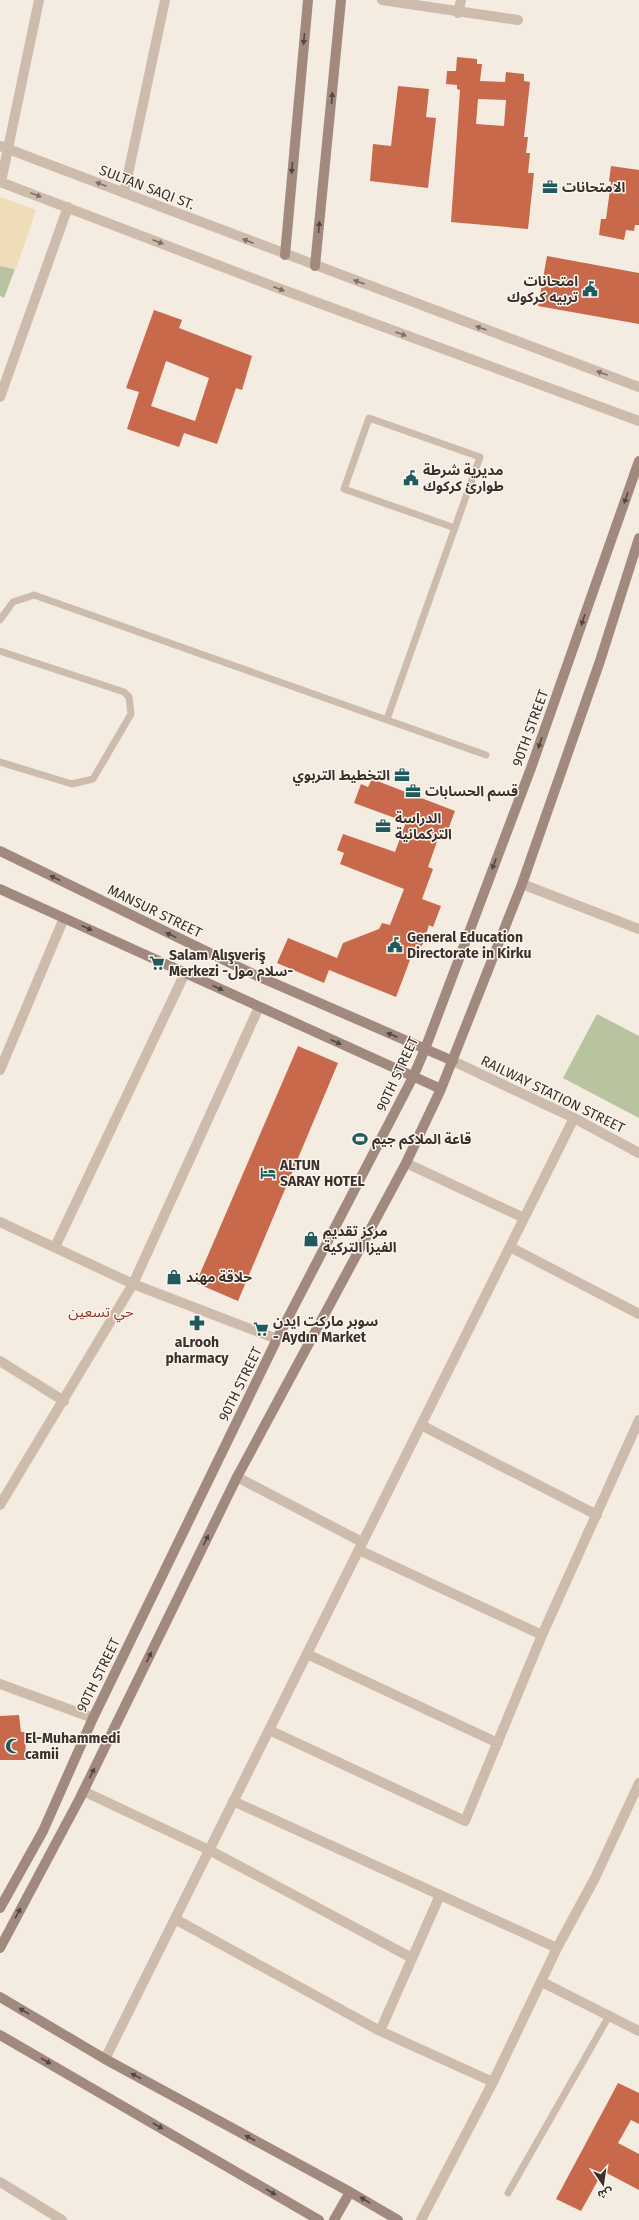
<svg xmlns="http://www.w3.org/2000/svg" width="639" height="2220" font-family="'Fira Sans','Noto Sans Arabic',sans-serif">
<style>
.green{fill:#b8c4a0}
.sand{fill:#efdcb8}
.building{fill:#c8694b;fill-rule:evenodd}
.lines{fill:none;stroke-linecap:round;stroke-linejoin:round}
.lane{stroke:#cdbbac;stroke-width:7}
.street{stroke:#cdbbac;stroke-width:10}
.secondary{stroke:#a18a7d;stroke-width:10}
.oneway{fill:#544640}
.oneway2{fill:#7d6f65}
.labels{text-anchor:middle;stroke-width:3;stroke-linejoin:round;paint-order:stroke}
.street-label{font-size:14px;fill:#3b302b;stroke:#fbf5ee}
.poi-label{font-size:14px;font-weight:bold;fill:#3b302b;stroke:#fbf5ee;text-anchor:start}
.neighbourhood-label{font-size:15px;fill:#8c3b22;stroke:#fbf5ee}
</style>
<rect width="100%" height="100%" fill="#f4ebe1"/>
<path class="green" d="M 0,266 L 15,269 L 4,298 L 0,296 Z
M 597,1014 L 639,1036 L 639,1118 L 563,1078 Z"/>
<path class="sand" d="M 0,197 L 36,210 L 16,269 L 0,266 Z"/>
<path class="building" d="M 457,57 L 477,59 L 477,64 L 482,64 L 480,81 L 505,82 L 506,72 L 524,74 L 524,81 L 530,82 L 524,137 L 528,137 L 526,153 L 530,153 L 528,173 L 534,173 L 528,229 L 451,222 L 460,90 L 457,89 L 457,85 L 446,84 L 447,71 L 456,71 ZM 478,99 L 506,100 L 504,126 L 476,124 Z
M 398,86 L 429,89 L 426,117 L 436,118 L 428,188 L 370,181 L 373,144 L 391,146 Z
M 611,166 L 639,170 L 639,225 L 635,225 L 634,231 L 626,230 L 624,240 L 599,235 L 601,219 L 606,219 L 611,182 L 609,181 Z
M 547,256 L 639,273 L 639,324 L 538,306 Z
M 154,310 L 182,320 L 179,328 L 252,356 L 242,390 L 236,388 L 217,444 L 184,433 L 179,447 L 127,429 L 139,392 L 126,388 ZM 166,361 L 209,378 L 195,421 L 151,406 Z
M 372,779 L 455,811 L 445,838 L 439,836 L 428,867 L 433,869 L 422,899 L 441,906 L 433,927 L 429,925 L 422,946 L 416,944 L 396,997 L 329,970 L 324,983 L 277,963 L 288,938 L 337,958 L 343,943 L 379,929 L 382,923 L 390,925 L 404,889 L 340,864 L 344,853 L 337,850 L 343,834 L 395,852 L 406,822 L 354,803 L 361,784 L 368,787 Z
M 298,1046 L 338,1063 L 238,1301 L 196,1283 Z
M 19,1715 L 21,1732 L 25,1732 L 26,1760 L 0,1760 L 0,1716 Z
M 618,2083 L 639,2093 L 639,2124 L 631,2120 L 618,2143 L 639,2154 L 639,2190 L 603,2171 L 581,2211 L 556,2199 Z"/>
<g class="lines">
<path class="lane" d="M 0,620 L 13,602 L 34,595 L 486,755
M 0,651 L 124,692 L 129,697 L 131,714 L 93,779 L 72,784 L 0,762
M 387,719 L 480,457 L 369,418 L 344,489 L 455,528
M 508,2193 L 609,2016"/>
<path class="street" d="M 382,0 L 518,20
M 458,13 L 461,0
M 0,146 L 639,387
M 0,182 L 278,288 L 639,421
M 1,182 L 39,0
M 124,193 L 165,0
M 0,397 L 68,207
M 522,884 L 639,929
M 453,1061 L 574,1118 L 639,1153
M 0,1070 L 64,918
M 406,1163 L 524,1218
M 0,1222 L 133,1284 L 277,1339
M 55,1247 L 185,973
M 510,1247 L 639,1314
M 0,1361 L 64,1401
M 421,1425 L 597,1515
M 237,1477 L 362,1542
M 0,1505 L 133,1284 L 259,1007
M 359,1550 L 542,1635
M 307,1654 L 498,1743
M 0,1684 L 93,1718
M 269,1730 L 465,1821 L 542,1635 L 639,1420
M 83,1791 L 209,1850 L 412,1958
M 233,1801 L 557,1948
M 175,1919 L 380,2031 L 493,2082
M 542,1982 L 639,2031
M 380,2031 L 440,1895
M 105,2059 L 574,1118
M 0,2182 L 62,2220
M 421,2220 L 493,2082 L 557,1948 L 595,1878 L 639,1783"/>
<path class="secondary" d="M 285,255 L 308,0
M 315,266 L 341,0
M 0,851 L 253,974 L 453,1061
M 0,889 L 441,1089
M 0,1908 L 43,1831 L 93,1718 L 277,1339 L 413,1077 L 425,1049 L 531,768 L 639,461
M 0,1948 L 80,1798 L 237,1477 L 406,1163 L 441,1089 L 522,884 L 600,661 L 639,538
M 0,1997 L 105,2059 L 350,2192 L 398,2220
M 0,2035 L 319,2220
M 334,2220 L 350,2192"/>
</g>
<defs><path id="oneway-solid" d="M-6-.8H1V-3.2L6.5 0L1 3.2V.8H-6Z"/></defs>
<g class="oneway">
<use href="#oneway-solid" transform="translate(304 39) rotate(95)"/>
<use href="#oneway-solid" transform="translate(332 98) rotate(-85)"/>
<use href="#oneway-solid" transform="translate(292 168) rotate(95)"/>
<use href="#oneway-solid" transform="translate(319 227) rotate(-85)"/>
<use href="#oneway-solid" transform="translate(626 498) rotate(109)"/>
<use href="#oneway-solid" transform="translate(583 620) rotate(109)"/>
<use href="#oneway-solid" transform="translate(540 743) rotate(109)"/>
<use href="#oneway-solid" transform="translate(494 864) rotate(111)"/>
<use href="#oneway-solid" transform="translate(55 878) rotate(-154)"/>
<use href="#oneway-solid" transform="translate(87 928) rotate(25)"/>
<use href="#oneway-solid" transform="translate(171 935) rotate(-154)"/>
<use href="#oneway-solid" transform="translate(218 988) rotate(25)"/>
<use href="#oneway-solid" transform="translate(392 1035) rotate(-157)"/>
<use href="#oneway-solid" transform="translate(336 1042) rotate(24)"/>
<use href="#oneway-solid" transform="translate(206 1540) rotate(-64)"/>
<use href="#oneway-solid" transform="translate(149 1657) rotate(-64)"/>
<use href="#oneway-solid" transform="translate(92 1773) rotate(-64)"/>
<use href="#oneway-solid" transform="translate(18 1913) rotate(-62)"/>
<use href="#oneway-solid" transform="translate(24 2011) rotate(-149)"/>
<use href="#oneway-solid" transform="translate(46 2061) rotate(30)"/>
<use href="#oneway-solid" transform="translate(136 2076) rotate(-152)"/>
<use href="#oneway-solid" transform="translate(158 2126) rotate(30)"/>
<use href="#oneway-solid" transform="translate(250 2138) rotate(-152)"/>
<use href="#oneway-solid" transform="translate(271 2192) rotate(30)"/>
<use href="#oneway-solid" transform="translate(365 2200) rotate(-149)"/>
</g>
<g class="oneway2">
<use href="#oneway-solid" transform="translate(101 184) rotate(-159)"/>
<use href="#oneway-solid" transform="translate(36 195) rotate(21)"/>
<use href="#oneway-solid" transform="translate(248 241) rotate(-159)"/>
<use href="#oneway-solid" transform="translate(158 242) rotate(21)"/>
<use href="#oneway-solid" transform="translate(359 282) rotate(-160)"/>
<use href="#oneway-solid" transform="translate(279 289) rotate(21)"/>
<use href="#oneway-solid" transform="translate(481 328) rotate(-160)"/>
<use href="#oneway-solid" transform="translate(401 334) rotate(20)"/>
<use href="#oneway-solid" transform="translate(602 373) rotate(-160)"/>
</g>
<defs>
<g id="office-bare" transform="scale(1.2)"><path d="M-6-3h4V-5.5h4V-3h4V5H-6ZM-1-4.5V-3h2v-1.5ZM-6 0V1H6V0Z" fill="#1f5a5e" stroke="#fbf5ee" stroke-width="2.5" paint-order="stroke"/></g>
<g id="civic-bare" transform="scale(1.2)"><path d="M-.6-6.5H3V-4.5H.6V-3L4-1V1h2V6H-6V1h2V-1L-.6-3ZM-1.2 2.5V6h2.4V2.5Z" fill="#1f5a5e" stroke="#fbf5ee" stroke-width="2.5" paint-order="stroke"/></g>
<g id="supermarket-bare" transform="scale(1.2)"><path d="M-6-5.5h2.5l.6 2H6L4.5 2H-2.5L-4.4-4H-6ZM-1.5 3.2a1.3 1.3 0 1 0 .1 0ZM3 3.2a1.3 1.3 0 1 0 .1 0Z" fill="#1f5a5e" stroke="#fbf5ee" stroke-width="2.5" paint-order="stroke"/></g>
<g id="stadium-bare" transform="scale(1.2)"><path d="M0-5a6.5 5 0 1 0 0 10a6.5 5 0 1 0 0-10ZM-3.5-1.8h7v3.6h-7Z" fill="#1f5a5e" stroke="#fbf5ee" stroke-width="2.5" paint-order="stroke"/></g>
<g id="hotel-bare" transform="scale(1.2)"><path d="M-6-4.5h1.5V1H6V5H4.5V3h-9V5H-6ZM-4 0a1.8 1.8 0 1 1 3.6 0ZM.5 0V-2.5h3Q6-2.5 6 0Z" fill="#1f5a5e" stroke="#fbf5ee" stroke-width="2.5" paint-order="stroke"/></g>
<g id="shop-bare" transform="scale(1.2)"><path d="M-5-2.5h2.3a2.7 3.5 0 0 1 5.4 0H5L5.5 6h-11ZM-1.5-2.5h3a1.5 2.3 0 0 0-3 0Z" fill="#1f5a5e" stroke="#fbf5ee" stroke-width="2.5" paint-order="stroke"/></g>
<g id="pharmacy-bare" transform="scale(1.2)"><path d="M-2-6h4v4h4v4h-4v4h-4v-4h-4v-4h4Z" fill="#1f5a5e" stroke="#fbf5ee" stroke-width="2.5" paint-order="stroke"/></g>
<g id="mosque-bare" transform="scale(1.2)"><path d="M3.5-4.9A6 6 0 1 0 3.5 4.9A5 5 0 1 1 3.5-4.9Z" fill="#1f5a5e" stroke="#fbf5ee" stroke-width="2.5" paint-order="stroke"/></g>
</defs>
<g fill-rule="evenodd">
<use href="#office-bare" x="550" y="187"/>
<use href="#civic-bare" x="590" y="289"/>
<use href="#civic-bare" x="411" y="478"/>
<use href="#office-bare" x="402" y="775"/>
<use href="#office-bare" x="413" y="791"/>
<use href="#office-bare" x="383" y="826"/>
<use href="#civic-bare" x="395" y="945"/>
<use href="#supermarket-bare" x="157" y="963"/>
<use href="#stadium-bare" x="360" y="1139"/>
<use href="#hotel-bare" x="268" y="1173"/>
<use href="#shop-bare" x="311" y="1239"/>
<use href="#shop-bare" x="174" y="1277"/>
<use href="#pharmacy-bare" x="197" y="1323"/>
<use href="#supermarket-bare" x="261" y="1329"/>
<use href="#mosque-bare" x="13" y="1746"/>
</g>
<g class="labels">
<g class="street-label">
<text transform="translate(147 187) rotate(21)" y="5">SULTAN SAQI ST.</text>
<text transform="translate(530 728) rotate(-70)" y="5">90TH STREET</text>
<text transform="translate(155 911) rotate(26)" y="5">MANSUR STREET</text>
<text transform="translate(397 1074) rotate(-65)" y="5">90TH STREET</text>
<text transform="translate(553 1094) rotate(26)" y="5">RAILWAY STATION STREET</text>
<text transform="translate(240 1384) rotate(-64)" y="5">90TH STREET</text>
<text transform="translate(98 1675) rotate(-64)" y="5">90TH STREET</text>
</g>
<g class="poi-label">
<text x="562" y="192">الامتحانات</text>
<text x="578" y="286" text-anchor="end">امتحانات<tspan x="578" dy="16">تربيه كركوك</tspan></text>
<text x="423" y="475">مديرية شرطة<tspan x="423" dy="16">طوارئ كركوك</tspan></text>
<text x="390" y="780" text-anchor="end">التخطيط التربوي</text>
<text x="425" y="796">قسم الحسابات</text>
<text x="395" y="823">الدراسة<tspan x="395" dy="16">التركمانية</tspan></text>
<text x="407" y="942">General Education<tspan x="407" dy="16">Directorate in Kirku</tspan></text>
<text x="169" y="960">Salam Alışveriş<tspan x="169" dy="16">Merkezi -سلام مول-</tspan></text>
<text x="372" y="1144">قاعة الملاكم جيم</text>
<text x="280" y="1170">ALTUN<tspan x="280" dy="16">SARAY HOTEL</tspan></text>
<text x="323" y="1236">مركز تقديم<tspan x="323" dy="16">الفيزا التركية</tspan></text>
<text x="186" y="1282">حلاقة مهند</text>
<text x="273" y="1326">سوبر ماركت ايدن<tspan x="273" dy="16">- Aydın Market</tspan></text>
<text x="197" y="1347" text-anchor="middle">aLrooh<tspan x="197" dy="16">pharmacy</tspan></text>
<text x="25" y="1743">El-Muhammedi<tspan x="25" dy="16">camii</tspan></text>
</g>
<g class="neighbourhood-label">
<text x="101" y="1317">حي تسعين</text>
</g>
</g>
<g transform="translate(603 2184) rotate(167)" stroke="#fbf5ee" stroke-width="3" paint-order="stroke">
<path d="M0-3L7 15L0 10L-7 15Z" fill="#3b302b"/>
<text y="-6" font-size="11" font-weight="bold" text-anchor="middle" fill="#3b302b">ش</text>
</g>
</svg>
